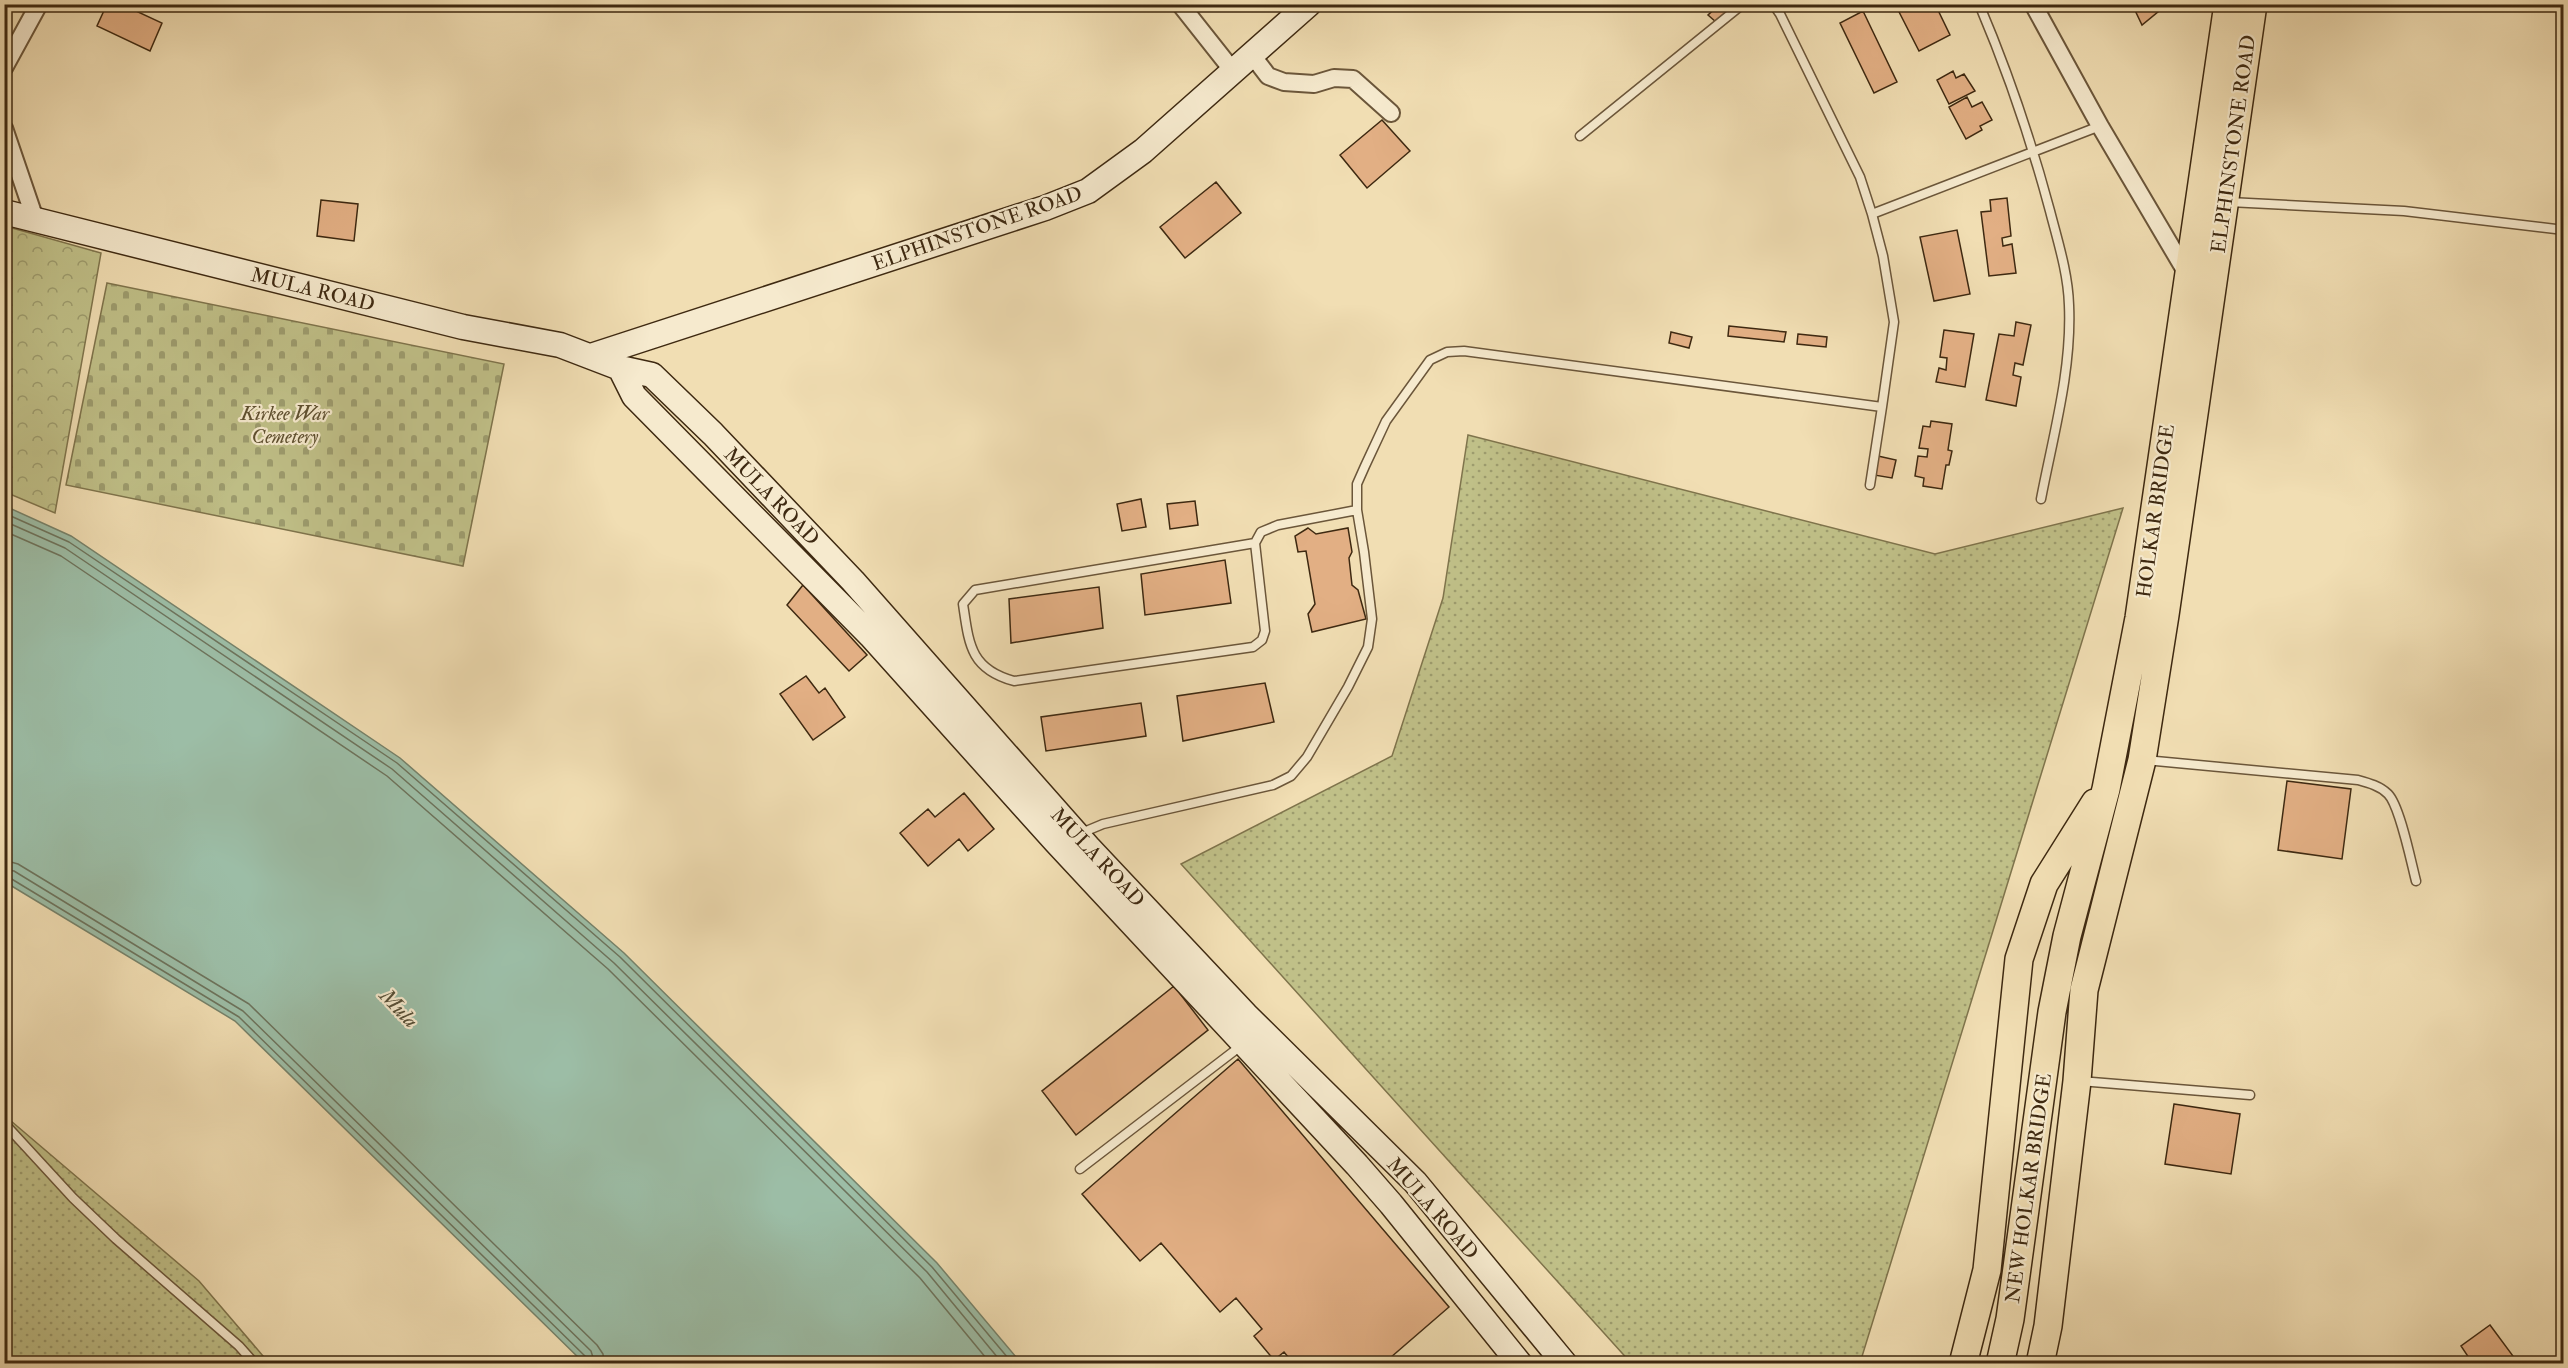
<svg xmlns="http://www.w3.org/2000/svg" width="2568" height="1368" font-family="'IM FELL Double Pica',serif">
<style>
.grass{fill:url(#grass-dots);stroke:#7f744c;stroke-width:1.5}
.forest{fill:url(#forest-crowns);stroke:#7f744c;stroke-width:1.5}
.cemetery{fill:url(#cemetery-stones);stroke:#7f744c;stroke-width:1.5}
.water{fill:#9cbda6;stroke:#76826a;stroke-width:1.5}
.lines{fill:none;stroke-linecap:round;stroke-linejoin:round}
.shore{stroke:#6d735c;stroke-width:1.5}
.building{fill:#e2af84;stroke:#3e2911;stroke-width:1.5}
.lane-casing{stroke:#6b563a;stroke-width:11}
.street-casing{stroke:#6b563a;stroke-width:20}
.secondary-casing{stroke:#3e2911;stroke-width:27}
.primary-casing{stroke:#3e2911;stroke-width:30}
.lane{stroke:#f6eace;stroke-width:8}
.street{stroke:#f6eace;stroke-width:16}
.secondary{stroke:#f6eace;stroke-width:24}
.primary{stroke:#f1deb3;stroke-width:27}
.labels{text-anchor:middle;stroke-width:4.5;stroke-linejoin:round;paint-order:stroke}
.street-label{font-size:20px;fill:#3e2911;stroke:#f6eace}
.park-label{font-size:20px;font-style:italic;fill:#5e4f2f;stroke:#f6eace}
.water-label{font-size:21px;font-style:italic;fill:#564e36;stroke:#f6eace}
</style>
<defs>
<pattern id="grass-dots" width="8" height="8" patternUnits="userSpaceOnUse" patternTransform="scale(1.5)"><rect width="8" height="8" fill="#c0c088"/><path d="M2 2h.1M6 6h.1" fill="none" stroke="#9d9c6e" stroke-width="1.8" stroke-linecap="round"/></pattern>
<pattern id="forest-crowns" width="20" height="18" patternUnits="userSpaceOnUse" patternTransform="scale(1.5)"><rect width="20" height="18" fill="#c0c088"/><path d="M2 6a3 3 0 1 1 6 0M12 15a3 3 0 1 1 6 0" fill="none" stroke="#9d9c6e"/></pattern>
<pattern id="cemetery-stones" width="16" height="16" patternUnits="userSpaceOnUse" patternTransform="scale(1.5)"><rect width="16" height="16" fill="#c0c088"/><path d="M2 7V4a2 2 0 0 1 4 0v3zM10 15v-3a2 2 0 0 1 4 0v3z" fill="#9d9c6e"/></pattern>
</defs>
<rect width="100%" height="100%" fill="#f1deb3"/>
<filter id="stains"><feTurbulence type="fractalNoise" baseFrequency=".00333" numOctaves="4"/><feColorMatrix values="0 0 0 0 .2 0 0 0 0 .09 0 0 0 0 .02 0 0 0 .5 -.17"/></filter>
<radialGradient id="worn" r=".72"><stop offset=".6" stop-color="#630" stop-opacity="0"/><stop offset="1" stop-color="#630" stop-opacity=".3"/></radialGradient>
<path class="grass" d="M 1468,435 L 1935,554 L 2123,508 L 1860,1363 L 1631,1363 L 1181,864 L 1392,756 L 1443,598 Z
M 4,1115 L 199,1281 L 269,1363 L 5,1363 Z"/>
<path class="forest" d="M 5,226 L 101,253 L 55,513 L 5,492 Z"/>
<path class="cemetery" d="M 107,283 L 504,364 L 463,566 L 66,485 Z"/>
<path class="water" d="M 5,506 L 71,536 L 400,758 L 624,953 L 937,1263 L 1021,1363 L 584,1363 L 235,1021 L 5,882 Z"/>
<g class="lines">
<path class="shore" d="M 4,513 L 69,542 L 397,763 L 620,957 L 932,1267 L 1013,1364
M 4,521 L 65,548 L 392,769 L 614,963 L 927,1272 L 1003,1364
M 4,531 L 61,556 L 387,776 L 608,969 L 920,1278 L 991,1364
M 4,860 L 18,864 L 249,1004 L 597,1345 L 603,1354 L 604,1364
M 4,869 L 14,871 L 243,1011 L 591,1351 L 595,1364
M 4,877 L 10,878 L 239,1017 L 586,1357 L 588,1364"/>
</g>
<path class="building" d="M 4,4 L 14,4 L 4,24 Z
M 107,4 L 121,4 L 162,23 L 150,51 L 97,26 Z
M 1720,4 L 1734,4 L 1716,22 L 1708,15 Z
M 1895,4 L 1935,4 L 1950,35 L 1919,51 Z
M 2132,4 L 2155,4 L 2159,11 L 2142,25 Z
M 1863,11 L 1897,82 L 1874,93 L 1840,23 Z
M 1953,71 L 1956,78 L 1964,74 L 1975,91 L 1949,104 L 1937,80 Z
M 1967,97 L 1972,107 L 1982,102 L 1992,120 L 1980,126 L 1982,130 L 1966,139 L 1949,107 Z
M 1382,120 L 1410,151 L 1367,188 L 1340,155 Z
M 1216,182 L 1241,213 L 1185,258 L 1160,227 Z
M 2007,198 L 2011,236 L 2002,238 L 2003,246 L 2012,244 L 2016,273 L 1989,276 L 1981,212 L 1991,211 L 1990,200 Z
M 321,200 L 358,204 L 354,241 L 317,236 Z
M 1957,230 L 1970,294 L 1934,301 L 1920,237 Z
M 2016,322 L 2031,325 L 2023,365 L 2015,363 L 2013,375 L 2021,377 L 2016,406 L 1986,400 L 1999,334 L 2014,336 Z
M 1729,326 L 1786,332 L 1784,342 L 1728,336 Z
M 1944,330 L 1974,334 L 1965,387 L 1936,382 L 1939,368 L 1946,370 L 1947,358 L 1940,357 Z
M 1671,332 L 1692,337 L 1689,348 L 1669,343 Z
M 1798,334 L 1827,337 L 1826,347 L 1797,344 Z
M 1931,421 L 1952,424 L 1948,450 L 1952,451 L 1949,465 L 1946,465 L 1942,489 L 1923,486 L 1924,478 L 1915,476 L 1918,456 L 1927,457 L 1928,449 L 1919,448 L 1923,426 L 1930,427 Z
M 1878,456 L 1896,460 L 1892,478 L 1874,475 Z
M 1141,499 L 1146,527 L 1122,531 L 1117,504 Z
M 1195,501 L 1198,525 L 1170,529 L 1167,504 Z
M 1308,528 L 1316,534 L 1348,528 L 1352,552 L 1349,558 L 1352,585 L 1358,590 L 1366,619 L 1312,632 L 1308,614 L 1315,604 L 1306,551 L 1298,552 L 1295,536 Z
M 1225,560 L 1231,603 L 1145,615 L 1141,574 Z
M 803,585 L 867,655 L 849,671 L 787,605 Z
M 1099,587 L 1103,628 L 1011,643 L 1009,599 Z
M 806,676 L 819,693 L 825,688 L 845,717 L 813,740 L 780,694 Z
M 1265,683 L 1274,722 L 1183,741 L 1177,696 Z
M 1141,703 L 1146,736 L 1046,751 L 1041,717 Z
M 2287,781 L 2351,789 L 2342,859 L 2278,850 Z
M 964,793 L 994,829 L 968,851 L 959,839 L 928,866 L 900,833 L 928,809 L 935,817 Z
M 1174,986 L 1208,1030 L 1076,1135 L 1042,1091 Z
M 1238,1059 L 1449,1307 L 1383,1364 L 1294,1364 L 1284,1352 L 1274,1360 L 1254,1336 L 1262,1329 L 1236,1298 L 1220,1312 L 1161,1243 L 1140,1261 L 1082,1194 Z
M 2174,1104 L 2240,1114 L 2231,1174 L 2165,1164 Z
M 2490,1325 L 2513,1356 L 2503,1364 L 2473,1364 L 2461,1346 Z"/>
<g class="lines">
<g class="lane-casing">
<path id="lane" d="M 1773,4 L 1780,14 L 1860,177 L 1872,214 L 2100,126
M 1979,4 C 2008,72 2031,140 2050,211 C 2058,242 2068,273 2069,305 C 2072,370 2053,436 2041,499
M 1580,136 L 1743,4
M 2229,202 L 2404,211 L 2564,230
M 1870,485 L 1882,407
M 1255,543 L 975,590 L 963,604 C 969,644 970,669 1014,681 L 1253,647 L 1262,640 L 1265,631 L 1255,543 L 1261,532 L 1278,525 L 1357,510
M 2145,760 L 2358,780 C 2369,783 2380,786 2388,794 C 2400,806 2411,862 2416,881
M 1079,834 L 1103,824 L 1273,785 L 1291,776 L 1307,757 L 1348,687 L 1368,647 L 1372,619 L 1364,552 L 1357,510 L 1357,484 L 1365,466 L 1386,421 L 1430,360 L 1447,352 L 1464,351 L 1882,407 L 1894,322 L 1883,256 L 1872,214
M 2080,1081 L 2250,1095
M 4,1123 L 73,1198 L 116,1239 L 239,1346 L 255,1364
M 1080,1169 L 1242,1045"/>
</g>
<g class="street-casing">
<path id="street" d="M 1180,4 L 1233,71
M 2033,4 L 2100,126 L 2189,277
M 1252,55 L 1268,76 L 1284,82 L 1314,84 L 1334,78 L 1353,79 L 1391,113
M 4,68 L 39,4
M 4,128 L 35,219"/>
</g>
<g class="secondary-casing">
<path id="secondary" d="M 4,212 L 463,327 L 560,345 L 620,368 L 652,375 L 713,434 L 853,581 L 1088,847 L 1246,1015 L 1415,1182 L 1565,1364
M 591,356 L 1045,208 L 1088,191 L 1143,151 L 1309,4
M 620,368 L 634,396 L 871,636 L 1056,842 L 1357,1165 L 1391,1204 L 1520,1364"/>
</g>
<g class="primary-casing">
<path id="primary" d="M 1963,1364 L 1987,1270 L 2019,959 L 2044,884 L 2095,803
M 2000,1364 L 2010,1319 L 2052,1012 L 2067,936 L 2106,789 L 2139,618 L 2228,4
M 2040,1364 L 2048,1326 L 2077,1081 L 2084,990 L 2142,760 L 2165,615 L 2253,4"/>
</g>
<use href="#lane" class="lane"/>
<use href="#street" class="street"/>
<use href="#secondary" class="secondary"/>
<use href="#primary" class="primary"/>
</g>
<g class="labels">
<g class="street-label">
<text transform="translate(2233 144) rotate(-82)" y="7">ELPHINSTONE ROAD</text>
<text transform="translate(977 228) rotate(-19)" y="7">ELPHINSTONE ROAD</text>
<text transform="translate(313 289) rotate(14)" y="7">MULA ROAD</text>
<text transform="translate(772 496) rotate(46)" y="7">MULA ROAD</text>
<text transform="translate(2155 511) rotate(-82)" y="7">HOLKAR BRIDGE</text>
<text transform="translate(1098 857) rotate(47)" y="7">MULA ROAD</text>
<text transform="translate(2028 1188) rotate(-82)" y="7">NEW HOLKAR BRIDGE</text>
<text transform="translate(1433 1208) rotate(49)" y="7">MULA ROAD</text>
</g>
<g class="park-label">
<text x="285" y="420">Kirkee War<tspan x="285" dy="23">Cemetery</tspan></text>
</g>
<g class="water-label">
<text transform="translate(399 1008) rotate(46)" y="7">Mula</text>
</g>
</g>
<rect width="2568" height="1368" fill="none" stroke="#f1deb3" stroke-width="24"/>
<rect x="6" y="6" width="2556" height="1356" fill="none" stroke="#3e2911" stroke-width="3"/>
<rect x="12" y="12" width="2544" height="1344" fill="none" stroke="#3e2911" stroke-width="1.5"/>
<rect width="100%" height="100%" filter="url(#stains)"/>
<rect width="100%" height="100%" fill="url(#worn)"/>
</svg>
